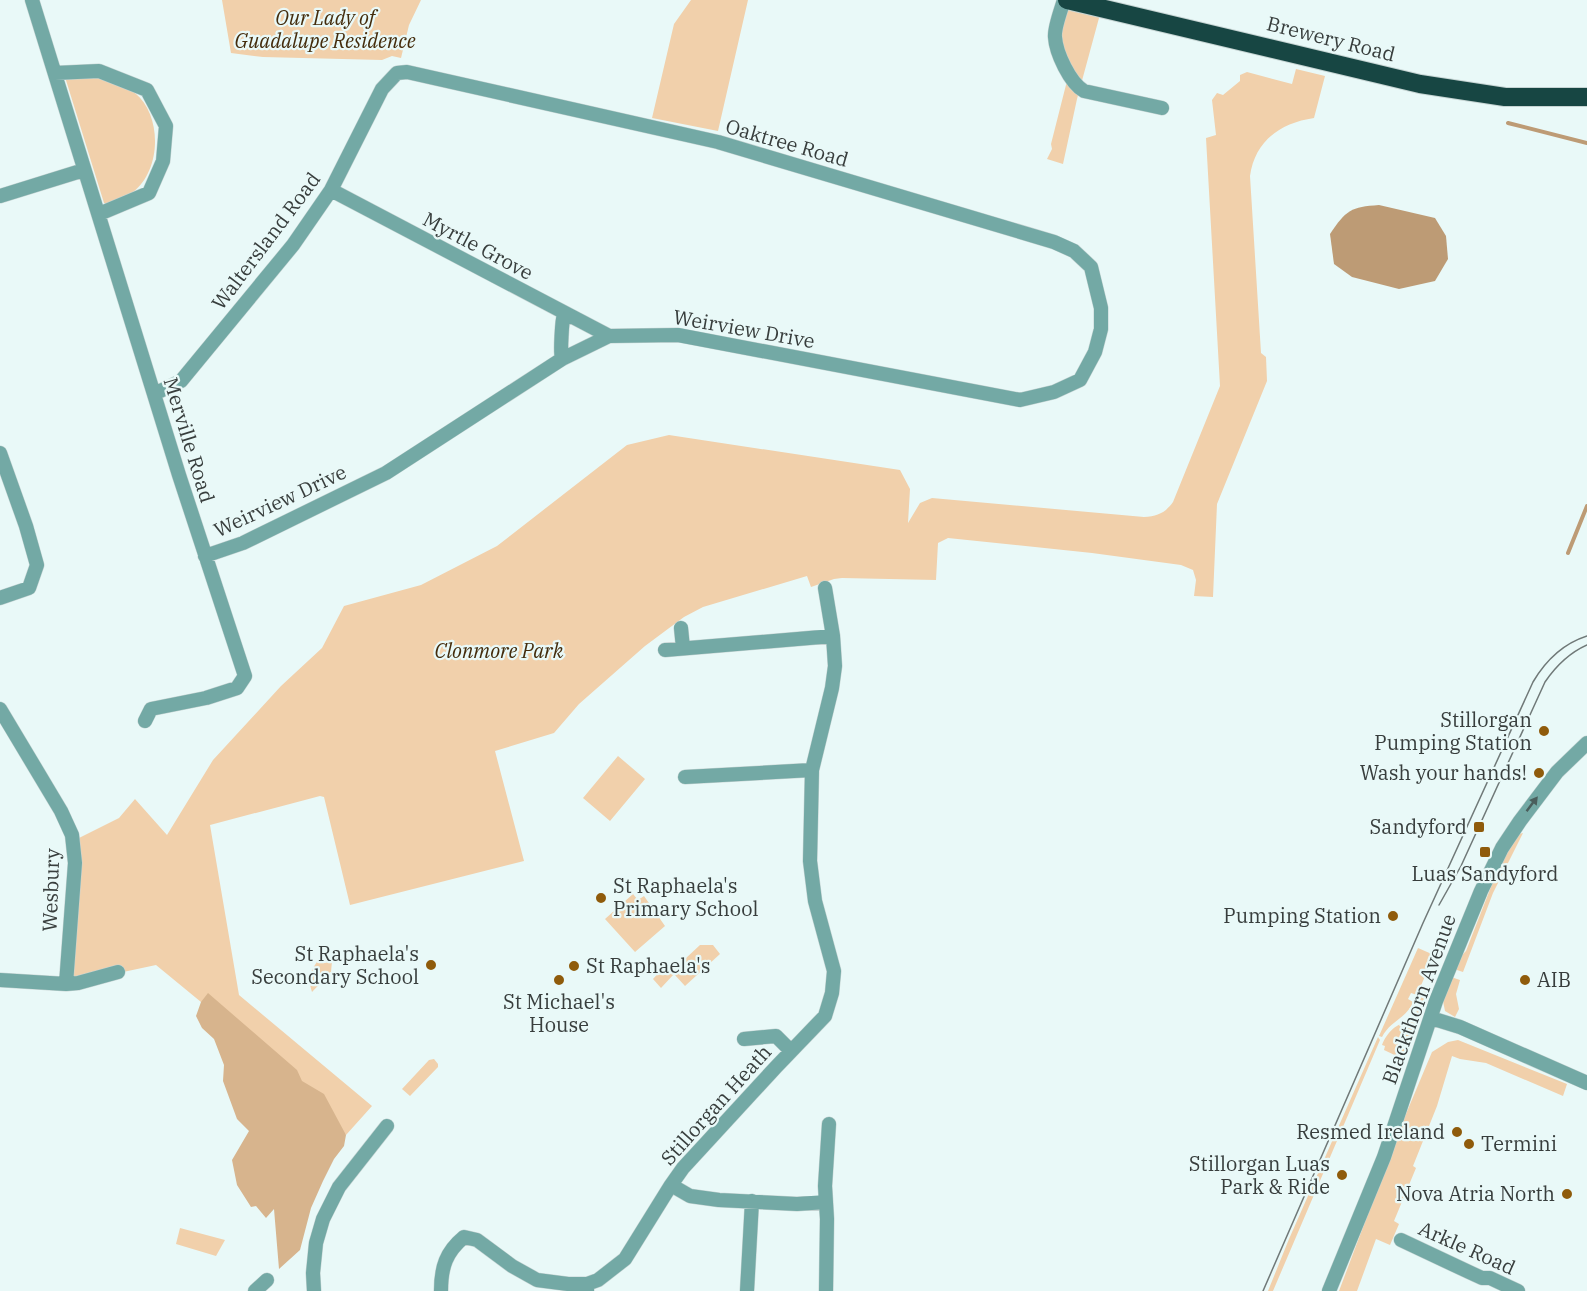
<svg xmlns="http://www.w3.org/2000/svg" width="1587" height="1291" font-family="'IBM Plex Serif',serif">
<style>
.green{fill:#f1d0ab}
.forest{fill:#d7b48d}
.water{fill:#bd9b75}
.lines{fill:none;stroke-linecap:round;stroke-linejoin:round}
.stream{stroke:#bd9b75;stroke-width:4}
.minor-casing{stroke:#c6d4d3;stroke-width:15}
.highway-casing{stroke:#c6d4d3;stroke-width:20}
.minor{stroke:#73a9a5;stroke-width:14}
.highway{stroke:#174643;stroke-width:18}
.tram{stroke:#707978;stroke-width:1.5}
.oneway{fill:#4a5e5c}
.poi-dot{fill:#8f5b0b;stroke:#e9f9f8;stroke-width:2}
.labels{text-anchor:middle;stroke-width:4.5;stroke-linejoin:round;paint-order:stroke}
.park-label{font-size:20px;font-style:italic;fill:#442c0c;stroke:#e9f9f8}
.street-label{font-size:20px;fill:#383e3d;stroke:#e9f9f8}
.poi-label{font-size:20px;fill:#383e3d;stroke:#e9f9f8;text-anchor:end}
</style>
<rect width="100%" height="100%" fill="#e9f9f8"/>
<path class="green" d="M 222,0 L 421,0 L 409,25 L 401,58 L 392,56 L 382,60 L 263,57 L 231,53 Z
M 691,0 L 748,0 L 718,131 L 652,118 L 674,24 Z
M 1064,0 L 1102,7 L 1077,99 L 1063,164 L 1047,159 L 1052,149 L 1051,144 L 1069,73 L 1060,56 Z
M 1296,69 L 1325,76 L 1314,118 C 1280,123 1255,141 1250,176 L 1261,353 L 1266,357 L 1267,381 L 1217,504 L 1213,597 L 1194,596 L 1196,580 L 1193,570 L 1181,565 L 1092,553 L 948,538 L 938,543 L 936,580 L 842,578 L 834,579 L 811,587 L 807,576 L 703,607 L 684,617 L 645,646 L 579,704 L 554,733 L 495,751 L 524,861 L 350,905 L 324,797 L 320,796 L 210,825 L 239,995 L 372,1106 L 346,1135 L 229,1025 L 156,965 L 67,984 L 73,841 L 119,818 L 135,799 L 167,835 L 213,760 L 281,686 L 322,648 L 344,606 L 421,585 L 497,546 L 627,445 L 669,435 L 900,470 L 910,489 L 908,523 L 920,503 L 932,498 L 1144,517 C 1158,516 1165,513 1173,502 L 1220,386 L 1206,138 L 1216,135 L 1212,100 L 1217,93 L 1223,95 L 1240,81 L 1240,75 L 1247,72 L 1292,84 Z
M 65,77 C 75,77 87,75 97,77 C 106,78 129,88 135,93 C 163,116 161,171 133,192 C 126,198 116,200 108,204 L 104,203 Z
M 618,756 L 645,779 L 610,821 L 583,798 Z
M 1523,833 L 1493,893 L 1463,972 L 1454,969 L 1457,960 L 1466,951 L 1496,874 L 1510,846 L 1519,834 Z
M 633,894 L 638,900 L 644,896 L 665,926 L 635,952 L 605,919 Z
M 700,945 L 713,945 L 720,954 L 685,986 L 674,974 L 661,988 L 653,979 L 663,968 L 663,967 L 664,966 L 671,972 Z
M 1418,948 L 1434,955 L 1417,995 L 1411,993 L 1408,999 L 1413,1002 C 1407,1018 1390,1021 1382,1037 L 1379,1036 Z
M 320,958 L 325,963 L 332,961 L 331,972 L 312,992 C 307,976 311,970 320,958 Z
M 1451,977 L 1460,980 L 1456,994 L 1459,1009 L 1455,1017 L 1445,1011 L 1443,1001 Z
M 1424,990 L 1430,993 L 1398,1077 L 1394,1075 L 1401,1058 L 1384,1050 L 1385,1046 L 1382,1045 C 1387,1032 1399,1020 1414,1022 L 1416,1016 L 1418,1002 Z
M 1378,1037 L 1380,1040 L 1273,1291 L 1268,1291 L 1289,1239 Z
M 1458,1040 L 1567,1084 L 1563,1096 L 1486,1063 L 1460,1059 L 1452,1056 L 1437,1106 L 1413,1166 L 1416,1168 L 1394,1221 L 1399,1224 L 1390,1245 L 1376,1239 L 1357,1291 L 1339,1291 L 1403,1121 L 1432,1052 L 1448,1042 Z
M 434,1059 L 438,1064 L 438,1067 L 410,1096 L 402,1089 L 429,1060 Z
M 180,1228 L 225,1240 L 216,1256 L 176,1244 Z"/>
<path class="forest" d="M 208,993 L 297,1070 L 302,1081 L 324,1094 L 346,1135 L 344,1146 L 334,1159 L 323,1181 L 311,1208 L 300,1250 L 279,1269 L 274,1209 L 266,1218 L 256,1206 L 251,1207 L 237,1185 L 232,1160 L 249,1131 L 237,1119 L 223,1081 L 224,1065 L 214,1039 L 202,1028 L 196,1016 L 201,1002 Z"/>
<path class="water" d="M 1379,205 L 1435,218 L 1446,236 L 1448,259 L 1435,281 L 1399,289 L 1352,277 L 1334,264 L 1330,234 C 1346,210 1351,207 1379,205 Z"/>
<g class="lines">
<path class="stream" d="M 1508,123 L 1587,143
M 1568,553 L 1587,506"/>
<g class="minor-casing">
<path id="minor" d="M 32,0 L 179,475 L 245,676 L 237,688 L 206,698 L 151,709 L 145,721
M 1064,0 C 1061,10 1054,28 1055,37 C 1056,53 1070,83 1084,91 L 1162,108
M 55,73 L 99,71 L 147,90 L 166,126 L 163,161 L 149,193 L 99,214
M 331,190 L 609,336
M 0,196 L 84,170
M 562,359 C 560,353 562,320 564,314
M 154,394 L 181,381 L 293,245 L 331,190 L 382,89 L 397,73 L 407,72 L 718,142 L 1054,242 L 1074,251 L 1091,267 L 1101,308 L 1101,329 L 1095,352 L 1080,380 L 1054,392 L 1020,400 L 678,335 L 609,336 L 562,359 L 386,473 L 243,543 L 205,556
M 0,453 L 26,526 L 37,565 L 29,588 L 0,598
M 681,628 L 683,648
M 665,650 L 833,636
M 0,709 L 61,811 L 72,835 L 75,863 L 66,984
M 685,777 L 812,770
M 0,980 L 66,984 L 78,983 L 118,972
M 1431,1018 L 1460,1027 L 1587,1083
M 744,1039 L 776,1036 L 791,1051
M 671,1185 L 690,1196 L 719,1200 L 797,1204 L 826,1202
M 1401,1240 L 1469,1272 L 1482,1278 L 1490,1278 L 1518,1291
M 255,1291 L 267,1280
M 314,1291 L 313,1273 L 316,1243 L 323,1219 L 339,1187 L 387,1126
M 441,1291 C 441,1267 446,1252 464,1237 L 477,1240 L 512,1266 L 537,1280 L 568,1284 L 587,1284
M 587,1291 L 587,1284 L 598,1280 L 625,1259 L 671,1185 L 683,1168 L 776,1067 L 825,1016 L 832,993 L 834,971 L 815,901 L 810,861 L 812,770 L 832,688 L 835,666 L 833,636 L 825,588
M 747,1291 L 752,1201
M 826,1291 L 827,1219 L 825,1186 L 829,1124
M 1329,1291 L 1384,1157 L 1436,1001 L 1481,891 L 1502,848 L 1520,821 L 1557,772 L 1587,743"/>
</g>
<g class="highway-casing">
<path id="highway" d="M 1067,0 L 1420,84 L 1505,97 L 1587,97"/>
</g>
<use href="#minor" class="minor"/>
<use href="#highway" class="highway"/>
<path class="tram" d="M 1439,905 L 1461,866 L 1545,682 C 1556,666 1569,653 1587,645
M 1263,1291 L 1423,923 L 1533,682 C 1546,660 1562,644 1587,636"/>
</g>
<defs><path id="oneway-solid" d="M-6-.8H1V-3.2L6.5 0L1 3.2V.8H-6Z" transform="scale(1.5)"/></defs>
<use class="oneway" href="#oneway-solid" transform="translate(1532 804) rotate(-53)"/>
<g class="poi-dot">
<circle cx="1544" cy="731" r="6"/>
<circle cx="1539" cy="773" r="6"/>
<rect x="1473" y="821" width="12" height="12" rx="3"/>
<rect x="1479" y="846" width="12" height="12" rx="3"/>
<circle cx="601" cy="898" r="6"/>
<circle cx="1393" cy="916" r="6"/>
<circle cx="431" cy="965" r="6"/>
<circle cx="574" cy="966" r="6"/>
<circle cx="559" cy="980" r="6"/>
<circle cx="1525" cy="980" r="6"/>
<circle cx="1457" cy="1132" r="6"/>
<circle cx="1469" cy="1144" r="6"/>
<circle cx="1342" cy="1175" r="6"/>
<circle cx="1567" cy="1194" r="6"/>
</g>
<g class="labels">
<g class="park-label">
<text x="325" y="25">Our Lady of<tspan x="325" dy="23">Guadalupe Residence</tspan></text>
<text x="499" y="658">Clonmore Park</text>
</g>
<g class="street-label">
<text transform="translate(1331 39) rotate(14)" y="7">Brewery Road</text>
<text transform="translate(787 143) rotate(16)" y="7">Oaktree Road</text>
<text transform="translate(266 241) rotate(-53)" y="7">Waltersland Road</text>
<text transform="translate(478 246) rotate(28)" y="7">Myrtle Grove</text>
<text transform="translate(744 329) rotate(10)" y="7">Weirview Drive</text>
<text transform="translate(189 440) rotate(73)" y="7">Merville Road</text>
<text transform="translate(280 501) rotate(-25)" y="7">Weirview Drive</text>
<text transform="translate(51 890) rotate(-88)" y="7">Wesbury</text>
<text transform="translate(1419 999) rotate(-70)" y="7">Blackthorn Avenue</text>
<text transform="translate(716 1105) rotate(-48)" y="7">Stillorgan Heath</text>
<text transform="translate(1467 1248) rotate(24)" y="7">Arkle Road</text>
</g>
<g class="poi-label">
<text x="1532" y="727">Stillorgan<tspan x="1532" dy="23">Pumping Station</tspan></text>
<text x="1527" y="780">Wash your hands!</text>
<text x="1467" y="834">Sandyford</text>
<text x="1485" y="881" text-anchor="middle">Luas Sandyford</text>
<text x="613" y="893" text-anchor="start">St Raphaela's<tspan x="613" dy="23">Primary School</tspan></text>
<text x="1381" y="923">Pumping Station</text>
<text x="419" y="961">St Raphaela's<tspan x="419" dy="23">Secondary School</tspan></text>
<text x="586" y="973" text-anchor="start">St Raphaela's</text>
<text x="1537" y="987" text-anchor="start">AIB</text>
<text x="559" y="1009" text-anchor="middle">St Michael's<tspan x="559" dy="23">House</tspan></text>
<text x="1445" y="1139">Resmed Ireland</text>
<text x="1481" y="1151" text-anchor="start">Termini</text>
<text x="1330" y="1171">Stillorgan Luas<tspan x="1330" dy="23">Park &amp; Ride</tspan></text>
<text x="1555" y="1201">Nova Atria North</text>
</g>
</g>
</svg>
